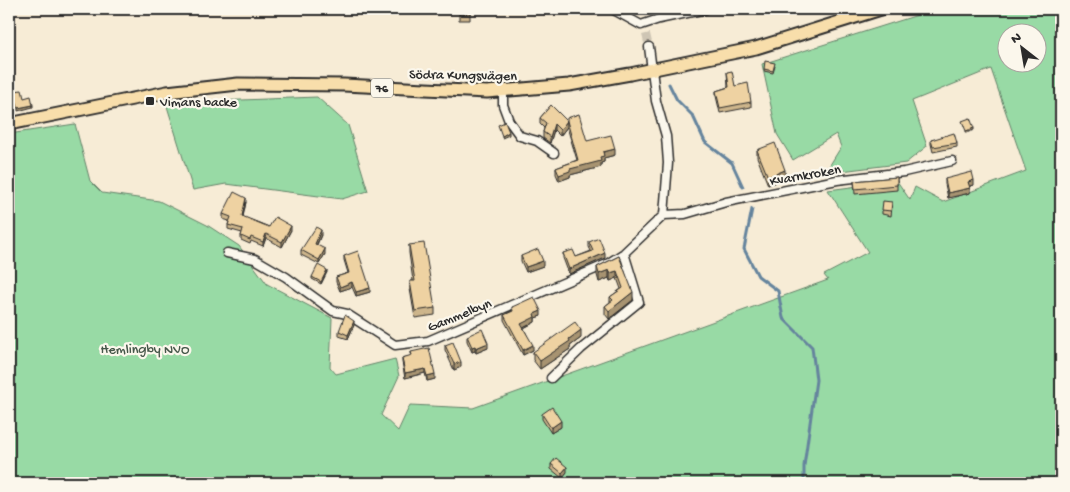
<svg xmlns="http://www.w3.org/2000/svg" width="1070" height="492" font-family="'Gochi Hand',sans-serif">
<style>
.green{fill:#98daa5;stroke:#628268;fill-rule:evenodd}
.lines{fill:none;stroke-linecap:round;stroke-linejoin:round}
.stream{stroke:#65849d;stroke-width:3}
.minor-tunnel{stroke:#cec5b4;stroke-width:8;stroke-dasharray:8 4;stroke-linecap:butt}
.minor-casing{stroke:#2b2b2b;stroke-width:11}
.primary-casing{stroke:#2b2b2b;stroke-width:15}
.minor{stroke:#fbf7ec;stroke-width:8}
.primary{stroke:#f8deab;stroke-width:11}
.wall{fill:#cdb58b;stroke:#2b2b2b}
.shaded-wall{fill:#a79371;stroke:#2b2b2b}
.building{fill:#eed2a2;stroke:#2b2b2b}
.poi-dot{fill:#2b2b2b;stroke:#fbf7ec;stroke-width:2}
.labels{text-anchor:middle;stroke-width:4.5;stroke-linejoin:round;paint-order:stroke}
.shield{fill:#fbf7ec;stroke:#696865;stroke-width:1}
.shield-label{font-size:12px;font-weight:bold;fill:#2b2b2b}
.street-label{font-size:14px;fill:#2b2b2b;stroke:#fbf7ec}
.poi-label{font-size:14px;fill:#2b2b2b;stroke:#fbf7ec;text-anchor:start}
.park-label{font-size:14px;fill:#46574a;stroke:#fbf7ec}
</style>
<rect width="100%" height="100%" fill="#f7ecd6"/>
<filter id="ink" filterUnits="userSpaceOnUse"><feTurbulence type="fractalNoise" baseFrequency=".02" numOctaves="2"/><feDisplacementMap in="SourceGraphic" scale="10" xChannelSelector="R" yChannelSelector="G"/><feConvolveMatrix kernelMatrix="1 2 1 2 8 2 1 2 1" color-interpolation-filters="sRGB"/></filter>
<g filter="url(#ink)">
<path class="green" d="M 937,9 L 1061,9 L 1061,483 L 9,483 L 9,134 L 75,124 L 90,181 L 102,193 L 159,201 L 207,225 L 239,246 L 267,284 L 332,318 L 330,367 L 336,374 L 395,359 L 399,376 L 381,415 L 398,431 L 410,405 L 473,408 L 828,280 L 824,275 L 868,252 L 828,190 L 897,181 L 910,200 L 915,187 L 943,202 L 1026,171 L 991,69 L 912,101 L 927,146 L 906,163 L 825,173 L 841,147 L 836,134 L 793,160 L 777,134 L 762,64 ZM 1008,32 L 1038,32 L 1038,62 L 1008,62 Z
M 317,97 L 348,125 L 368,191 L 342,199 L 226,184 L 193,190 L 166,103 Z"/>
<g class="lines">
<path class="stream" d="M 669,84 L 677,100 L 693,116 L 705,142 L 732,163 L 743,187
M 752,209 L 744,249 L 758,276 L 778,291 L 783,318 L 812,347 L 816,380 L 804,466 L 804,483"/>
<path class="minor-tunnel" d="M 646,34 L 649,47"/>
<g class="minor-casing">
<path id="minor" d="M 612,9 L 641,25
M 641,25 L 659,19 L 706,9
M 503,91 L 503,105 L 509,121 L 520,136 L 537,141 L 554,153
M 664,215 L 685,214 L 726,202 L 837,180 L 904,172 L 952,161
M 227,253 L 255,259 L 286,277 L 333,311 L 347,314 L 395,345 L 428,341 L 607,264 L 624,253 L 664,215 L 668,163 L 666,136 L 656,101 L 649,47
M 551,378 L 581,349 L 639,302 L 624,253"/>
</g>
<g class="primary-casing">
<path id="primary" d="M 9,124 L 167,92 L 238,84 L 344,85 L 487,92 L 569,85 L 630,74 L 756,48 L 881,9"/>
</g>
<use href="#minor" class="minor"/>
<use href="#primary" class="primary"/>
</g>
<path class="wall" d="M 459,9 L 470,9 L 470,20 L 459,20 Z
M 775,66 L 773,73 L 764,71 L 764,69 Z
M 727,72 L 735,86 L 751,102 L 751,107 L 720,113 L 716,96 L 716,91 L 728,87 Z
M 551,105 L 587,141 L 615,155 L 604,158 L 604,162 L 601,163 L 601,167 L 570,175 L 570,177 L 559,181 L 556,174 L 556,168 L 577,160 L 567,127 L 560,136 L 554,130 L 550,143 L 543,138 L 543,132 L 544,128 L 540,124 L 540,118 Z
M 931,140 L 957,143 L 957,147 L 933,152 L 931,144 Z
M 757,150 L 785,178 L 768,185 L 757,157 Z
M 897,177 L 897,190 L 855,194 L 854,181 Z
M 945,179 L 974,185 L 969,186 L 970,193 L 948,198 L 945,184 Z
M 246,202 L 243,217 L 269,227 L 291,230 L 282,247 L 266,238 L 263,246 L 251,241 L 250,244 L 241,240 L 241,236 L 242,233 L 228,229 L 228,225 L 229,221 L 223,219 L 223,214 Z
M 892,207 L 891,216 L 882,214 L 882,210 Z
M 321,235 L 317,245 L 325,254 L 319,264 L 301,255 L 301,250 Z
M 589,242 L 605,258 L 569,274 L 563,258 L 563,253 L 576,257 L 591,251 L 589,247 Z
M 409,245 L 435,308 L 435,315 L 415,318 L 410,289 L 410,281 L 413,281 L 409,253 Z
M 344,256 L 370,292 L 356,296 L 352,287 L 340,291 L 336,282 L 336,277 L 348,273 L 344,260 Z
M 521,256 L 543,266 L 526,272 L 521,261 Z
M 619,256 L 633,300 L 609,319 L 605,314 L 605,306 L 610,302 L 610,297 L 621,289 L 617,278 L 610,281 L 609,278 L 599,282 L 597,275 L 597,267 Z
M 327,272 L 321,284 L 312,279 L 312,277 Z
M 512,307 L 541,316 L 535,318 L 535,322 L 524,328 L 533,350 L 523,355 L 504,320 L 504,315 L 512,311 Z
M 354,325 L 348,339 L 339,336 L 339,331 Z
M 467,336 L 488,348 L 476,353 L 475,351 L 472,352 L 467,341 Z
M 581,338 L 570,346 L 570,349 L 540,369 L 533,360 L 533,352 Z
M 445,345 L 461,367 L 454,370 L 445,350 Z
M 411,352 L 435,379 L 427,381 L 425,373 L 405,378 L 402,362 L 402,358 L 411,356 Z
M 542,414 L 561,427 L 551,433 L 542,419 Z
M 551,464 L 567,472 L 562,478 L 551,469 Z"/>
<path class="shaded-wall" d="M 33,105 L 33,107 L 18,111 L 18,108 Z
M 567,121 L 567,127 L 560,136 L 560,130 Z
M 554,124 L 554,130 L 550,143 L 550,137 Z
M 974,128 L 974,130 L 966,133 L 966,131 Z
M 509,132 L 509,135 L 502,138 L 502,136 Z
M 615,149 L 615,155 L 604,158 L 604,162 L 601,163 L 601,167 L 570,175 L 570,177 L 559,181 L 559,175 L 570,169 L 600,157 L 603,152 Z
M 785,170 L 785,178 L 768,185 L 768,177 Z
M 974,180 L 974,185 L 968,187 L 968,182 Z
M 970,188 L 970,193 L 948,198 L 948,193 Z
M 246,198 L 246,202 L 242,220 L 242,216 Z
M 291,226 L 291,230 L 282,247 L 282,242 Z
M 321,230 L 321,235 L 315,248 L 315,244 Z
M 266,234 L 266,238 L 263,246 L 263,242 Z
M 325,249 L 325,254 L 319,264 L 319,260 Z
M 605,253 L 605,258 L 569,274 L 569,269 Z
M 543,261 L 543,266 L 526,272 L 526,267 Z
M 327,270 L 327,272 L 321,284 L 321,282 Z
M 609,270 L 609,278 L 599,282 L 599,274 Z
M 617,271 L 617,278 L 610,281 L 610,273 Z
M 352,282 L 352,287 L 340,291 L 340,287 Z
M 370,288 L 370,292 L 356,296 L 356,292 Z
M 633,292 L 633,300 L 609,319 L 609,311 Z
M 541,311 L 541,316 L 535,318 L 535,322 L 521,329 L 521,324 L 534,314 Z
M 354,321 L 354,325 L 348,339 L 348,335 Z
M 581,330 L 581,338 L 570,346 L 570,349 L 540,369 L 540,361 Z
M 488,343 L 488,348 L 476,353 L 476,348 Z
M 533,345 L 533,350 L 523,355 L 523,350 Z
M 475,346 L 475,351 L 472,352 L 472,347 Z
M 461,362 L 461,367 L 454,370 L 454,364 Z
M 425,369 L 425,373 L 405,378 L 405,373 Z
M 435,374 L 435,379 L 427,381 L 427,376 Z
M 561,421 L 561,427 L 551,433 L 551,428 Z
M 567,467 L 567,472 L 562,478 L 562,473 Z"/>
<path class="building" d="M 459,9 L 470,9 L 470,14 L 459,14 Z
M 765,61 L 775,63 L 773,71 L 764,69 Z
M 732,71 L 735,86 L 748,83 L 751,102 L 720,108 L 716,91 L 729,87 L 727,72 Z
M 22,90 L 24,98 L 31,96 L 33,105 L 18,108 L 14,91 Z
M 551,105 L 567,121 L 567,118 L 579,114 L 587,141 L 611,135 L 615,149 L 603,152 L 604,156 L 600,157 L 601,161 L 570,169 L 570,171 L 559,175 L 556,168 L 578,160 L 567,121 L 560,130 L 554,124 L 550,137 L 543,132 L 546,123 L 540,118 Z
M 970,118 L 974,128 L 966,131 L 962,121 Z
M 505,122 L 509,132 L 502,136 L 498,125 Z
M 954,133 L 957,143 L 933,147 L 931,140 Z
M 775,143 L 785,170 L 768,177 L 757,150 Z
M 972,172 L 974,180 L 968,182 L 970,188 L 948,193 L 945,179 Z
M 897,177 L 897,185 L 855,189 L 854,181 Z
M 234,192 L 246,198 L 242,216 L 269,227 L 275,217 L 291,226 L 282,242 L 266,234 L 263,242 L 251,237 L 250,240 L 241,236 L 243,229 L 228,225 L 231,217 L 223,214 Z
M 883,201 L 892,202 L 891,211 L 882,210 Z
M 316,227 L 321,230 L 315,244 L 325,249 L 319,260 L 301,250 Z
M 599,238 L 605,253 L 569,269 L 563,253 L 573,250 L 576,257 L 593,251 L 589,242 Z
M 424,243 L 435,308 L 415,311 L 410,281 L 415,281 L 409,245 Z
M 538,249 L 543,261 L 526,267 L 521,256 Z
M 358,251 L 370,288 L 356,292 L 352,282 L 340,287 L 336,277 L 349,273 L 344,256 Z
M 619,256 L 633,292 L 609,311 L 605,306 L 613,300 L 610,297 L 623,288 L 617,271 L 610,273 L 609,270 L 599,274 L 597,267 Z
M 318,265 L 327,270 L 321,282 L 312,277 Z
M 534,297 L 541,311 L 534,314 L 535,317 L 521,324 L 533,345 L 523,350 L 504,315 L 513,311 L 512,307 Z
M 345,315 L 354,321 L 348,335 L 339,331 Z
M 575,322 L 581,330 L 569,339 L 570,341 L 540,361 L 533,352 Z
M 482,329 L 488,343 L 476,348 L 475,346 L 472,347 L 467,336 Z
M 453,342 L 461,362 L 454,364 L 445,345 Z
M 429,348 L 435,374 L 427,376 L 425,369 L 405,373 L 402,358 L 412,355 L 411,352 Z
M 552,407 L 561,421 L 551,428 L 542,414 Z
M 556,458 L 567,467 L 562,473 L 551,464 Z"/>
</g>
<rect class="poi-dot" x="145" y="96" width="10" height="10" rx="2.5"/>
<g class="labels">
<rect class="shield" x="371" y="78.5" width="22" height="19" rx="4"/>
<g class="shield-label">
<text x="382" y="92">76</text>
</g>
<g class="street-label">
<text transform="translate(463 74) rotate(1)" y="5">Södra Kungsvägen</text>
<text transform="translate(805 174) rotate(-10)" y="5">Kvarnkroken</text>
<text transform="translate(459 314) rotate(-22)" y="5">Gammelbyn</text>
</g>
<g class="poi-label">
<text x="160" y="106">Vimans backe</text>
</g>
<g class="park-label">
<text x="145" y="353">Hemlingby NVO</text>
</g>
</g>
<rect width="1070" height="492" fill="none" stroke="#fbf7ec" stroke-width="30"/>
<rect x="15" y="15" width="1040" height="462" fill="none" stroke="#2b2b2b" stroke-width="2" filter="url(#ink)"/>
<g transform="translate(1022 48) rotate(329)"><circle r="24" fill="#fbf7ec" stroke="#a8a59f"/>
<path d="M0-4L9 19L0 12L-9 19Z" fill="#2b2b2b"/>
<text y="-8" font-size="14" font-weight="bold" text-anchor="middle" fill="#2b2b2b">N</text>
</g>
</svg>
